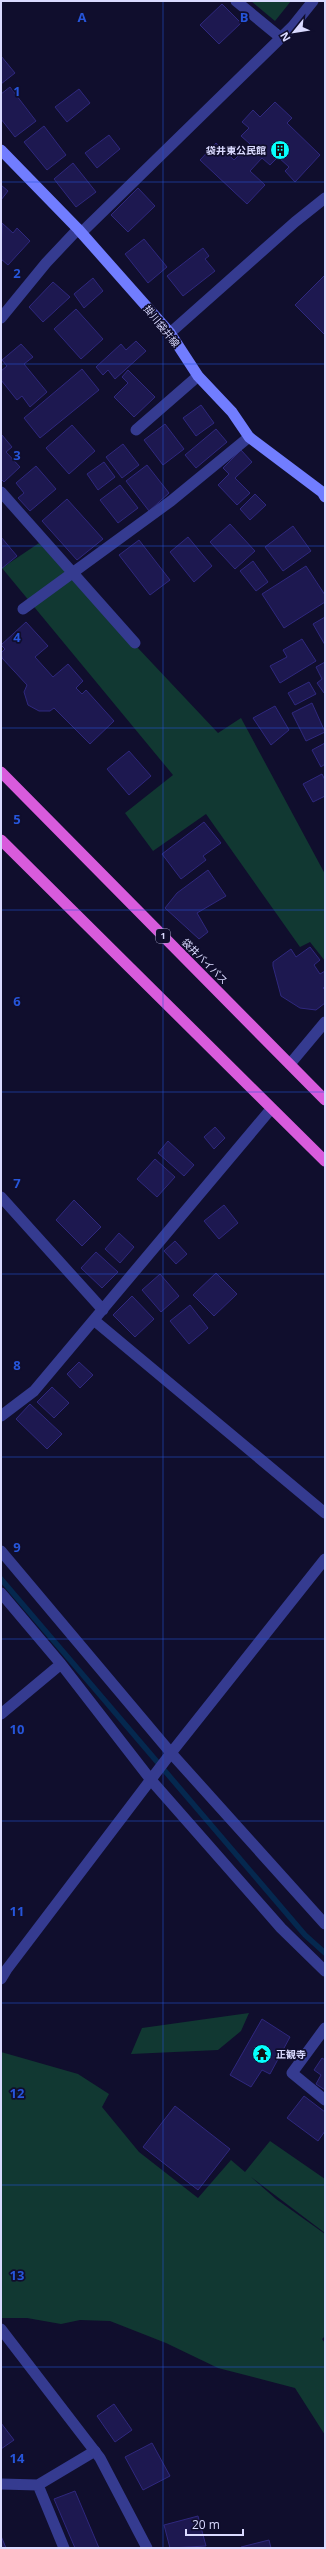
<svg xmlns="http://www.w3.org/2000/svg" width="326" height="2549" font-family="'Open Sans','Noto Sans JP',sans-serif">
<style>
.green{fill:#113832}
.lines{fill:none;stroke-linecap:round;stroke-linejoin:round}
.stream{stroke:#05284f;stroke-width:5.5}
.building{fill:#1d1850;stroke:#2f287e}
.minor{stroke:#353b90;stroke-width:11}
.tertiary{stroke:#353b90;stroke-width:11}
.secondary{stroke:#717dff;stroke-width:11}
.trunk{stroke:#d85bdc;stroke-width:11}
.grid{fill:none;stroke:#2655da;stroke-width:1;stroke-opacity:0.55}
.labels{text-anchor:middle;stroke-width:3.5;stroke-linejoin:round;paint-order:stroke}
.shield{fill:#100e2d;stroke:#9d9dc0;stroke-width:1}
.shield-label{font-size:9px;font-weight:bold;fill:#dadaff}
.poi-label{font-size:10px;font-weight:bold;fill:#dadaff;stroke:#100e2d;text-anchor:end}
.street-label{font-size:10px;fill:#dadaff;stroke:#100e2d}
.grid-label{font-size:13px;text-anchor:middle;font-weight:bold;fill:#2655da;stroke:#100e2d;stroke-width:3.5;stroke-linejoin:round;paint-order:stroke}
</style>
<rect width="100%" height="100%" fill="#100e2d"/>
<path class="green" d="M 251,1 L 291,1 L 275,21 Z
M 39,543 L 218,733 L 241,718 L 325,874 L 325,961 L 310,942 L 300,947 L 206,814 L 153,851 L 125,813 L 173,775 L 2,568 Z
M 249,2013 L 241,2031 L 218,2050 L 131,2054 L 142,2028 Z
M 1,2052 L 78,2074 L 109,2094 L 102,2107 L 139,2152 L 198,2198 L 231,2160 L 245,2172 L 270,2141 L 325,2179 L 325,2233 L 251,2177 L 276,2199 L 325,2234 L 325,2336 L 322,2339 L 325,2343 L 325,2435 L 295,2388 L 218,2368 L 166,2343 L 110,2321 L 80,2320 L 61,2324 L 27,2318 L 1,2318 Z"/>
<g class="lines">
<path class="stream" d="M 1,1579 L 305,1935 L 325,1953"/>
</g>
<path class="building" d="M 222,4 L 241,23 L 219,44 L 200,25 Z
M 1,56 L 15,73 L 1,84 Z
M 10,87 L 36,121 L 15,137 L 1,119 L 1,94 Z
M 79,89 L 90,103 L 67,122 L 55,107 Z
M 275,102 L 292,118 L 287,123 L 320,155 L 295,182 L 285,171 L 289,167 L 278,157 L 270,165 L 262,158 L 250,171 L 265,185 L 247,204 L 200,160 L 216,143 L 234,160 L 250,144 L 241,136 L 249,128 L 242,122 L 253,110 L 260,117 Z
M 44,126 L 66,155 L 47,170 L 24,142 Z
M 109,135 L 120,149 L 97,168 L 85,153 Z
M 73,163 L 96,192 L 76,207 L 54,179 Z
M 1,185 L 8,191 L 1,200 Z
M 138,188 L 155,206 L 128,232 L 111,215 Z
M 2,223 L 13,233 L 17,228 L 30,241 L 8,265 L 1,259 Z
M 144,239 L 167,267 L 148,283 L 125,254 Z
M 203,248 L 209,256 L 205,259 L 215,271 L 183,296 L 167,276 Z
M 325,275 L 325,335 L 295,305 Z
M 93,278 L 103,291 L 84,308 L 74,294 Z
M 53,282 L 70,297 L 43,322 L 29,307 Z
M 76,309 L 103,339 L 81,359 L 54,329 Z
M 136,341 L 146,351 L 115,379 L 108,370 L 103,375 L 96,367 L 121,344 L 126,350 Z
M 21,344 L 33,357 L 24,364 L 47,392 L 30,407 L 22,396 L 17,400 L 1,380 L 1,371 L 7,366 L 2,360 Z
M 82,369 L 99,390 L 40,438 L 24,418 Z
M 128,370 L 155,397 L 134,417 L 114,397 L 128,383 L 122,377 Z
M 201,405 L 214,423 L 196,436 L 183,418 Z
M 165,424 L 184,449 L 163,465 L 144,440 Z
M 72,425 L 95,451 L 69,474 L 46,448 Z
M 216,429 L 227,442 L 196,468 L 185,455 Z
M 2,435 L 12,447 L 6,452 L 20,467 L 4,482 L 1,479 Z
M 123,444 L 139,465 L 122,478 L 106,457 Z
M 241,450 L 252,462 L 235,478 L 250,493 L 237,505 L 218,485 L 229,474 L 223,468 Z
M 104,462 L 115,477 L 98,490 L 87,474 Z
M 147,465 L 169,493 L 149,511 L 126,481 Z
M 36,466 L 56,489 L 30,511 L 18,498 L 24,493 L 16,483 Z
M 120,485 L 138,508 L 118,523 L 100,500 Z
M 255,494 L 266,505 L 250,520 L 240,509 Z
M 67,499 L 103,539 L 77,560 L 42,521 Z
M 230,524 L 255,551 L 235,569 L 210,542 Z
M 293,526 L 311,551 L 283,571 L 265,547 Z
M 1,537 L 17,556 L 1,569 Z
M 188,537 L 212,566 L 194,582 L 170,552 Z
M 139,540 L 170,580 L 150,595 L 119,555 Z
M 253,561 L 268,582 L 256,591 L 240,571 Z
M 306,566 L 325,595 L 325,602 L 284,628 L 262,594 Z
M 325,617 L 325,645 L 313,624 Z
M 26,622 L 48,646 L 35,657 L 53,677 L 68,664 L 83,681 L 76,688 L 82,694 L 86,690 L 114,721 L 90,744 L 54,708 L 50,711 L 39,711 L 28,705 L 24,692 L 27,685 L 2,658 L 1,653 L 5,649 L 1,645 Z
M 302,639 L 316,661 L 280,683 L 270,666 L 287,657 L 283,650 Z
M 325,662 L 325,693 L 324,693 L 317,683 L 322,679 L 316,667 Z
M 309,682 L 316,694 L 295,705 L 288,693 Z
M 312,703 L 325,732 L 306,741 L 292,713 Z
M 275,706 L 289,730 L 271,745 L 253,718 Z
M 325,743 L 325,764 L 321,767 L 312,750 Z
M 129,751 L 151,776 L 129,795 L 107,769 Z
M 322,774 L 325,780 L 325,796 L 313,802 L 303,784 Z
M 204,822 L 221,843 L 203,856 L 206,860 L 181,879 L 162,854 Z
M 208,870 L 226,896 L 197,913 L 208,932 L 199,939 L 165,908 L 177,893 Z
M 310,947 L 320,960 L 314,965 L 320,974 L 325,971 L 325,986 L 323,988 L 325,990 L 325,1003 L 316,1010 L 300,1008 L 281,996 L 273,966 L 273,962 L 291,949 L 296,957 Z
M 215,1127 L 225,1138 L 214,1149 L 204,1137 Z
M 168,1141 L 194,1165 L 184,1176 L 158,1153 Z
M 155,1159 L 175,1177 L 157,1197 L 137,1179 Z
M 74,1200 L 101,1227 L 82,1246 L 56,1220 Z
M 224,1205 L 238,1223 L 219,1239 L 204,1221 Z
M 119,1233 L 134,1247 L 120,1263 L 105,1249 Z
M 175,1241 L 187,1254 L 176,1264 L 164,1251 Z
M 96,1252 L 118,1272 L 102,1288 L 81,1268 Z
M 216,1273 L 237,1294 L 214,1316 L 193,1295 Z
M 160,1274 L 179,1296 L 161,1312 L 142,1290 Z
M 132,1296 L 154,1319 L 135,1337 L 113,1315 Z
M 190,1305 L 208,1328 L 189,1344 L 170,1321 Z
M 79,1362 L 93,1375 L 80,1388 L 67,1374 Z
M 52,1387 L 69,1403 L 54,1418 L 37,1402 Z
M 30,1404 L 62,1434 L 47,1449 L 16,1419 Z
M 262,2019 L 290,2037 L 270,2074 L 262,2070 L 251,2087 L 230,2075 Z
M 322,2058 L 325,2060 L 325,2090 L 316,2084 L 321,2075 L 314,2070 Z
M 304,2096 L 325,2112 L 325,2131 L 318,2141 L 287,2118 Z
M 175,2106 L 230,2149 L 198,2190 L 143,2147 Z
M 114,2404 L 132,2430 L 115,2442 L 97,2416 Z
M 1,2423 L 14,2440 L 1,2449 Z
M 152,2443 L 170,2476 L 143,2490 L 125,2457 Z
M 75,2491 L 99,2548 L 75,2548 L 54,2499 Z
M 198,2516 L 206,2546 L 170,2548 L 164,2525 Z
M 1,2536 L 6,2548 L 1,2548 Z
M 269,2540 L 271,2548 L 241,2548 L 241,2547 Z"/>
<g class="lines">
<path class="minor" d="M 236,1 L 281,38
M 81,233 L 293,26 L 313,1
M 170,333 L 295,222 L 325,198
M 136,430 L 198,376
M 1,492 L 135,643
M 23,609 L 171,501 L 249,437
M 290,1064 L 325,1022
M 1,1197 L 103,1310
M 95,1321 L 325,1513
M 1,1416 L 34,1391 L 271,1109
M 1,1551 L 171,1753 L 325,1924
M 1,1593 L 61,1664 L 151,1780 L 281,1928 L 325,1971
M 1,1714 L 61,1664
M 1,1979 L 7,1969 L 171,1753 L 325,1559
M 325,2028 L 292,2073 L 325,2100
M 1,2484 L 38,2485 L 64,2548
M 38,2485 L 95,2451"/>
<path class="tertiary" d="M 1,318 L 46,263 L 78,229
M 1,2329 L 100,2458 L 147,2548"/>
<path class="secondary" d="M 1,150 L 78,229 L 170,333 L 198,376 L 232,412 L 249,437 L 322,492 L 325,497"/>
<path class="trunk" d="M 1,772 L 325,1100
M 1,840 L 325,1161"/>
</g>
<path class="grid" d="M 163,1 L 163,2548M 1,182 L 325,182M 1,364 L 325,364M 1,546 L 325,546M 1,728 L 325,728M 1,910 L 325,910M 1,1092 L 325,1092M 1,1274 L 325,1274M 1,1457 L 325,1457M 1,1639 L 325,1639M 1,1821 L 325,1821M 1,2003 L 325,2003M 1,2185 L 325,2185M 1,2367 L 325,2367"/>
<defs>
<g id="building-disc" transform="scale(1)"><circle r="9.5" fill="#06fffc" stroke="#100e2d"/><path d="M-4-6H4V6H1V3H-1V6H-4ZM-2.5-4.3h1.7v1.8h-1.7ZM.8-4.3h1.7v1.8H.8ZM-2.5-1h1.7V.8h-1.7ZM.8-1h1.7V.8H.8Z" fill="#111"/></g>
<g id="temple-disc" transform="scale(1)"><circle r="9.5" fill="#06fffc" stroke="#100e2d"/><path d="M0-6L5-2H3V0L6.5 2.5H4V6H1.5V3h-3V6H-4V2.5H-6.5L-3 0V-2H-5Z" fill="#111"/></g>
</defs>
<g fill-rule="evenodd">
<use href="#building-disc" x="280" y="150"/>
<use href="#temple-disc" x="262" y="2054"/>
</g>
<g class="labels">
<rect class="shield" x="156" y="929" width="14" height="14" rx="3"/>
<g class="shield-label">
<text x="163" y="939">1</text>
</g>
<g class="poi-label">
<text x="266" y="154">袋井東公民館</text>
<text x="276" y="2058" text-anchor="start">正観寺</text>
</g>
<g class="street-label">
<text transform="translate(162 326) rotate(51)" y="4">掛川袋井線</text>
<text transform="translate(205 961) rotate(45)" y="4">袋井バイパス</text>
</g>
</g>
<g class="grid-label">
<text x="82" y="22">A</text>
<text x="244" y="22">B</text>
<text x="17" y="96">1</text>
<text x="17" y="278">2</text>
<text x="17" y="460">3</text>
<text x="17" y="642">4</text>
<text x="17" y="824">5</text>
<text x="17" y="1006">6</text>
<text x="17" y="1188">7</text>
<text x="17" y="1370">8</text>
<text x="17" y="1552">9</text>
<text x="17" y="1734">10</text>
<text x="17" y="1916">11</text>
<text x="17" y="2098">12</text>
<text x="17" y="2280">13</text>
<text x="17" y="2463">14</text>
</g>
<rect width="326" height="2549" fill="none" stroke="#dadaff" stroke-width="4"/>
<g transform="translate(294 32) rotate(240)" stroke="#100e2d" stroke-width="3" paint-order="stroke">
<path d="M0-3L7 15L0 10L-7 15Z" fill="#dadaff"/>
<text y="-6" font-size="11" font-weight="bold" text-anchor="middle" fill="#dadaff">N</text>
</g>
<path d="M186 2529v6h57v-6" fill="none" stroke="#dadaff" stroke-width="2"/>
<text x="192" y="2529" font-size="12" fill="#dadaff" stroke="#100e2d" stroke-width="3" paint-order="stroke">20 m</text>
</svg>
